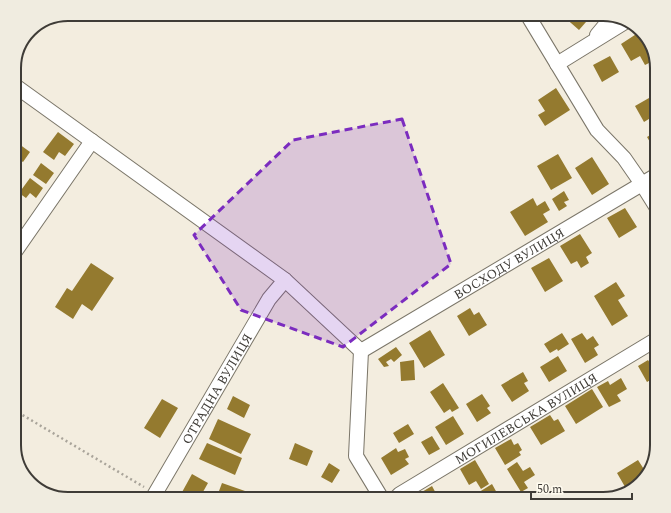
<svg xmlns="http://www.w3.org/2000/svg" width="671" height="513" font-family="Spectral,serif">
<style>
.building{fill:#947a2f}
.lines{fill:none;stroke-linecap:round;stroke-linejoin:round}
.minor-casing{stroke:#7b7669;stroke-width:16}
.path{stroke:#a9a49a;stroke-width:2.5;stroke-dasharray:2 3;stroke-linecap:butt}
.minor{stroke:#fff;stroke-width:14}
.marked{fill:#7b2cbf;fill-opacity:0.2;stroke:#7b2cbf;stroke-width:3;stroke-dasharray:8 5;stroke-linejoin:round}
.labels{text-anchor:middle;stroke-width:4;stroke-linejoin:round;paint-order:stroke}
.street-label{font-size:13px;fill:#3f3c37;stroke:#fffbef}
.rim{fill:none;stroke:#3f3c37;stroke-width:2}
</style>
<rect width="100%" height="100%" fill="#f3eddf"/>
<path class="building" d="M 564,14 L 593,14 L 579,30 L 563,16 Z
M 641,31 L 653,50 L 655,60 L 645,65 L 640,56 L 631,61 L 621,44 Z
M 610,56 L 619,72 L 602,82 L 593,65 Z
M 556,88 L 570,110 L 545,126 L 538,115 L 545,111 L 538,100 Z
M 649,98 L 657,112 L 657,114 L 644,122 L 635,106 Z
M 657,131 L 657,154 L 647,137 Z
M 58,132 L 74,144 L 65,156 L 59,152 L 54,160 L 43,152 Z
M 19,144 L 30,152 L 23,162 L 14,156 L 14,151 Z
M 558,154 L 572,178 L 551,190 L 537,166 Z
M 592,157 L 609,184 L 592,195 L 575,168 Z
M 41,163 L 54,173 L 46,184 L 33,175 Z
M 30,178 L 43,188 L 36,198 L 30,193 L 26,198 L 19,193 Z
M 564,191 L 569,200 L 564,202 L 567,206 L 559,211 L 552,199 Z
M 533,198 L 537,206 L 545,201 L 550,210 L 543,214 L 548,222 L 525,236 L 510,212 Z
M 625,208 L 637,227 L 619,238 L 607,218 Z
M 580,234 L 592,253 L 586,257 L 589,263 L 581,268 L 577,261 L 571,264 L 560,246 Z
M 549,258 L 563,281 L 545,292 L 531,268 Z
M 91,263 L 114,278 L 92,311 L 82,304 L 73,319 L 55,307 L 67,288 L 72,291 Z
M 616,282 L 625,296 L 618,300 L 628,316 L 612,326 L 594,296 Z
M 470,308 L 474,315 L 479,312 L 487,325 L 469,336 L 457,316 Z
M 657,308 L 657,322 L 651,312 Z
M 430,330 L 445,355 L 424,368 L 409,343 Z
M 562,333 L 569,344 L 558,351 L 557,349 L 550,353 L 544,344 Z
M 582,333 L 587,340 L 593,336 L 599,345 L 594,348 L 598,355 L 585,363 L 571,339 Z
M 14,336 L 21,340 L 14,351 Z
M 396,347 L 402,355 L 394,362 L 391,359 L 386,362 L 389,366 L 384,367 L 378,359 Z
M 558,356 L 567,371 L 549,382 L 540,367 Z
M 414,360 L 415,380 L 401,381 L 400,362 Z
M 648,360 L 652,366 L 656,364 L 657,365 L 657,376 L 647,382 L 638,366 Z
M 523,372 L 528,381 L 524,383 L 529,391 L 512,402 L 501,385 Z
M 621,378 L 627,389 L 617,395 L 621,401 L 609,407 L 597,387 L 608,381 L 610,385 Z
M 443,383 L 459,408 L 452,412 L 450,409 L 444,413 L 430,392 Z
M 592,389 L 603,407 L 576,424 L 565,406 Z
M 482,394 L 490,406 L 487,408 L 491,413 L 477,422 L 466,404 Z
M 233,396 L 250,405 L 244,418 L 227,409 Z
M 162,399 L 178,408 L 160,438 L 144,428 Z
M 550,415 L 554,421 L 558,419 L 565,431 L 541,445 L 530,427 Z
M 453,416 L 464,434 L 446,445 L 435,427 Z
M 14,417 L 20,420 L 14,431 Z
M 218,419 L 251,434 L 241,454 L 209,439 Z
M 408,424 L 414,434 L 399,443 L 393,433 Z
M 432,436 L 440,449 L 429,455 L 421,442 Z
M 511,439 L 514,445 L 518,443 L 522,450 L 519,452 L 521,455 L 505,465 L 495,448 Z
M 207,443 L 242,458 L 235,475 L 199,459 Z
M 295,443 L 313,451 L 307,466 L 289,459 Z
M 396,448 L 398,452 L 405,449 L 409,457 L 405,459 L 409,464 L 391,475 L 381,458 Z
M 475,460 L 489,484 L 481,489 L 476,481 L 469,485 L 460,469 Z
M 638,460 L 647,474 L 646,478 L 628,492 L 617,473 Z
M 517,462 L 523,471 L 530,467 L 535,475 L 524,482 L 528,488 L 521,492 L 507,469 Z
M 329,463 L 340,470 L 332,483 L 321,477 Z
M 192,474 L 208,483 L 199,499 L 190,499 L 181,494 Z
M 222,483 L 245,491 L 243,499 L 240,499 L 219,491 Z
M 492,484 L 497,493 L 492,496 L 493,499 L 478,499 L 476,494 Z
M 432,486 L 439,499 L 410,499 Z
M 611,491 L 614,496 L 603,499 L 597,499 Z"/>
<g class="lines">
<g class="minor-casing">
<g id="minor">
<path d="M 527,14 L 597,130 L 624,158 L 642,184 L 657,208"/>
<path d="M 597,35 L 612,17"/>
<path d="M 557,64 L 625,22"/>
<path d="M 14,85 L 285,280 L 361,351"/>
<path d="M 14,253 L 92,141"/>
<path id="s1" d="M 361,351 L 657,175"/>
<path d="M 361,351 L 356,456 L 382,499"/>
<path id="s2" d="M 152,499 L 269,299 L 285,280"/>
<path id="s3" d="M 395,499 L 400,494 L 657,339"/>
</g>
</g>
<path class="path" d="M 14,410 L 144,487"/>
<use href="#minor" class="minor"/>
</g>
<path class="marked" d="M 402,119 L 451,264 L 343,347 L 241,310 L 194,235 L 293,140 Z"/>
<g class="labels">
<g class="street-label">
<text dy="5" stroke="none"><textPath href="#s1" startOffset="172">ВОСХОДУ ВУЛИЦЯ</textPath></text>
<text dy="5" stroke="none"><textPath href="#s2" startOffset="128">ОТРАДНА ВУЛИЦЯ</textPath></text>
<text dy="5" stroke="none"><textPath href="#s3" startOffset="154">МОГИЛЕВСЬКА ВУЛИЦЯ</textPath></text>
</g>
</g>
<path d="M0 0H671V513H0ZM68 21H603A47 47 0 0 1 650 68V445A47 47 0 0 1 603 492H68A47 47 0 0 1 21 445V68A47 47 0 0 1 68 21Z" fill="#f0ece0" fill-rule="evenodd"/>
<path class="rim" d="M68 21H603A47 47 0 0 1 650 68V445A47 47 0 0 1 603 492H68A47 47 0 0 1 21 445V68A47 47 0 0 1 68 21Z"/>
<path d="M531 493v6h101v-6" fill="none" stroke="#3f3c37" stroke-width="2"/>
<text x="537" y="493" font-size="12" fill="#3f3c37" stroke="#fffbef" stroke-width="3" paint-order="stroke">50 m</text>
</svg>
